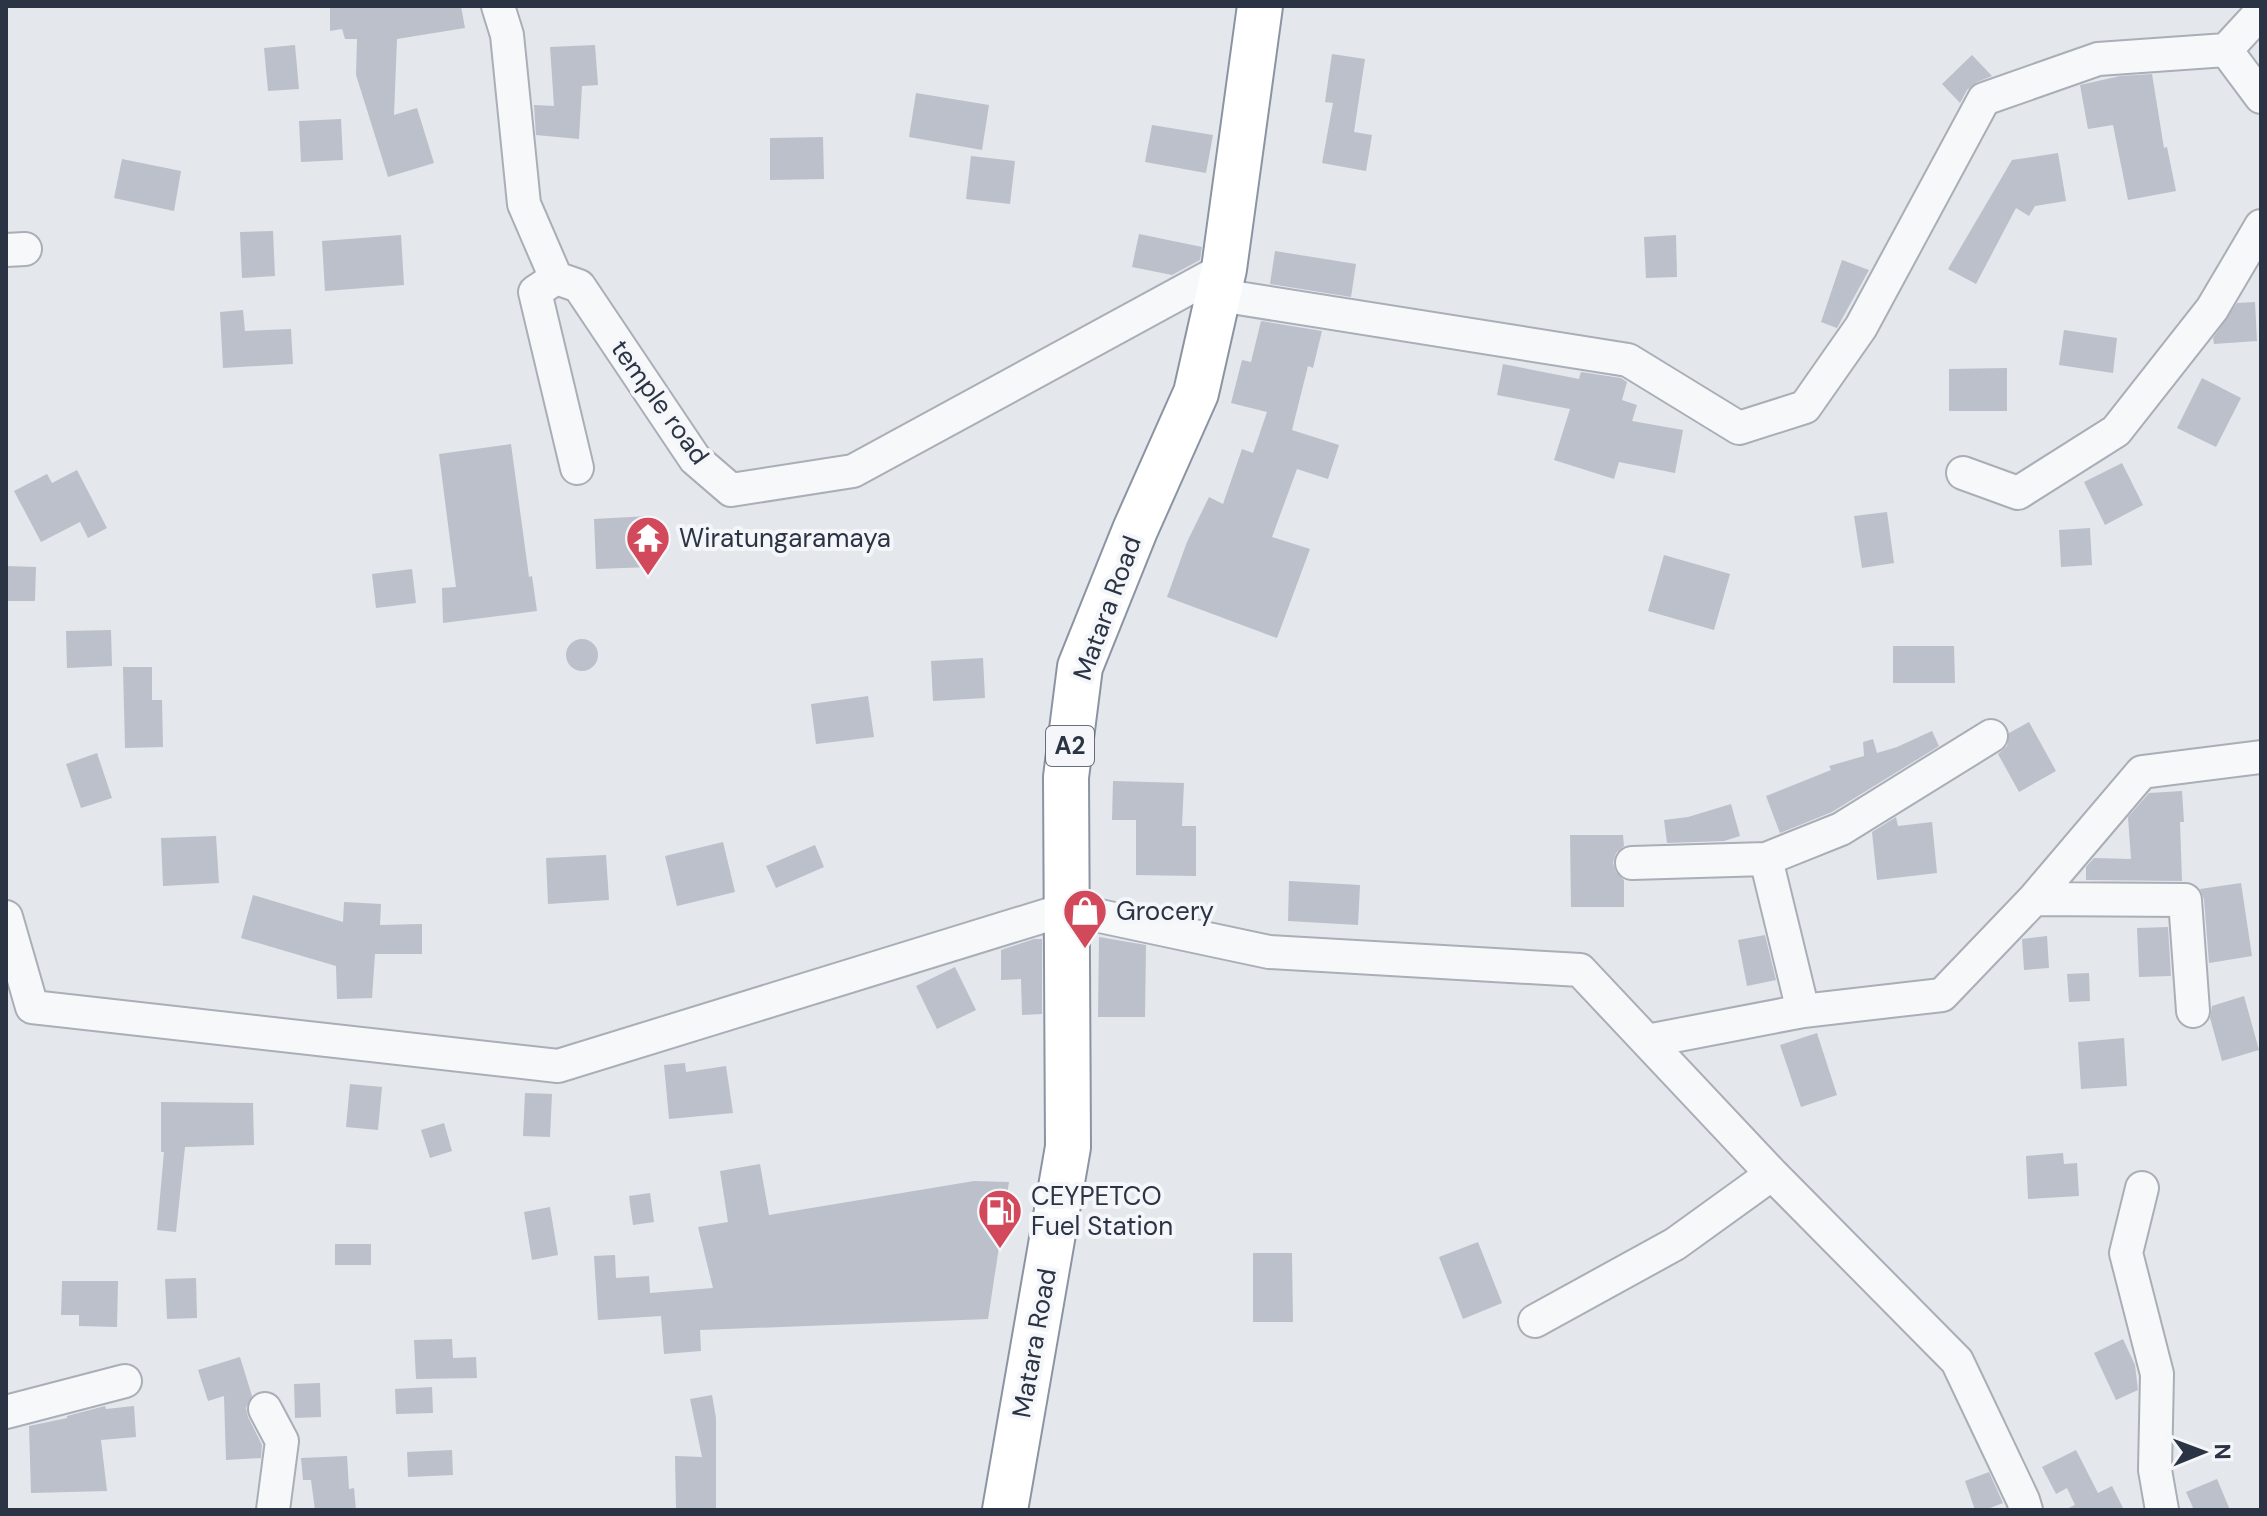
<svg xmlns="http://www.w3.org/2000/svg" width="2267" height="1516" font-family="'DM Sans',sans-serif">
<style>
.building{fill:#bbc0ca}
.lines{fill:none;stroke-linecap:round;stroke-linejoin:round}
.street-casing{stroke:#a9aeb7;stroke-width:36}
.highway-casing{stroke:#8b94a3;stroke-width:48}
.street{stroke:#f7f8fa;stroke-width:32}
.highway{stroke:#fff;stroke-width:44}
.labels{text-anchor:middle;stroke-width:8;stroke-linejoin:round;paint-order:stroke}
.shield{fill:#f4f6f9;stroke:#676e7b;stroke-width:2}
.shield-label{font-size:24px;font-weight:bold;fill:#2b3445}
.street-label{font-size:26px;fill:#2b3445;stroke:#f4f6f9}
.poi-label{font-size:26px;fill:#2b3445;stroke:#f4f6f9;text-anchor:start}
</style>
<rect width="100%" height="100%" fill="#e4e7ec"/>
<path class="building" d="M 330,6 L 461,6 L 465,28 L 397,39 L 394,115 L 417,108 L 434,163 L 388,177 L 356,75 L 357,39 L 345,39 L 342,29 L 330,31 Z
M 295,45 L 299,89 L 268,91 L 264,48 Z
M 595,45 L 598,85 L 582,86 L 579,139 L 536,135 L 534,105 L 554,106 L 550,47 Z
M 1332,54 L 1365,59 L 1354,132 L 1372,135 L 1366,171 L 1322,163 L 1333,103 L 1325,102 Z
M 1972,55 L 1992,76 L 1977,82 L 1967,90 L 1960,103 L 1942,84 Z
M 2152,74 L 2164,148 L 2167,147 L 2176,191 L 2128,200 L 2113,125 L 2088,129 L 2080,85 L 2120,76 Z
M 916,93 L 989,105 L 982,150 L 909,137 Z
M 341,119 L 343,160 L 301,162 L 299,121 Z
M 1152,125 L 1213,135 L 1206,173 L 1145,162 Z
M 823,137 L 824,179 L 770,180 L 770,138 Z
M 2058,153 L 2066,201 L 2035,206 L 2029,216 L 2016,208 L 1976,284 L 1948,269 L 2012,160 Z
M 971,156 L 1015,161 L 1010,204 L 966,199 Z
M 122,159 L 181,171 L 174,211 L 114,198 Z
M 273,231 L 275,276 L 242,278 L 240,232 Z
M 1139,234 L 1202,247 L 1200,260 L 1172,275 L 1132,267 Z
M 401,235 L 404,285 L 325,291 L 322,241 Z
M 1676,235 L 1677,277 L 1646,278 L 1644,237 Z
M 1275,251 L 1356,264 L 1351,297 L 1270,284 Z
M 1842,260 L 1869,270 L 1837,328 L 1821,322 Z
M 2255,302 L 2257,341 L 2214,344 L 2213,338 L 2237,303 Z
M 243,310 L 245,331 L 291,329 L 293,364 L 223,368 L 220,312 Z
M 1261,321 L 1322,331 L 1313,368 L 1308,366 L 1292,430 L 1339,445 L 1328,479 L 1297,469 L 1272,537 L 1310,549 L 1277,638 L 1167,597 L 1187,542 L 1209,497 L 1223,504 L 1242,449 L 1253,453 L 1267,412 L 1231,403 L 1242,360 L 1251,362 Z
M 2064,330 L 2117,338 L 2113,373 L 2059,365 Z
M 1503,364 L 1579,379 L 1581,372 L 1621,378 L 1627,382 L 1622,400 L 1637,405 L 1632,421 L 1683,430 L 1675,473 L 1619,462 L 1614,479 L 1554,460 L 1570,409 L 1497,395 Z
M 2007,368 L 2007,411 L 1949,411 L 1949,369 Z
M 2202,378 L 2241,398 L 2216,447 L 2177,428 Z
M 511,444 L 529,577 L 532,576 L 537,611 L 443,623 L 442,588 L 456,587 L 439,454 Z
M 2122,463 L 2143,505 L 2105,525 L 2084,482 Z
M 77,470 L 107,528 L 88,538 L 80,522 L 41,542 L 14,491 L 47,474 L 52,483 Z
M 1887,512 L 1894,563 L 1862,568 L 1854,516 Z
M 649,516 L 651,567 L 596,569 L 594,519 Z
M 2090,528 L 2092,565 L 2061,567 L 2059,530 Z
M 1664,555 L 1730,574 L 1714,630 L 1648,611 Z
M 6,566 L 36,567 L 35,601 L 6,601 Z
M 412,569 L 416,603 L 376,608 L 372,574 Z
M 111,630 L 112,666 L 67,668 L 66,631 Z
M566 655a16 16 0 1 1 32 0a16 16 0 1 1-32 0Z
M 1893,646 L 1954,646 L 1955,683 L 1893,683 Z
M 983,658 L 985,698 L 933,701 L 931,661 Z
M 123,667 L 152,667 L 152,700 L 162,700 L 163,747 L 125,748 Z
M 868,696 L 874,737 L 816,744 L 811,704 Z
M 2029,722 L 2056,771 L 2019,792 L 1998,754 L 2007,746 L 2009,733 Z
M 1932,731 L 1939,746 L 1832,812 L 1780,833 L 1766,796 L 1831,770 L 1829,766 L 1864,756 L 1863,742 L 1873,739 L 1877,753 L 1897,747 Z
M 97,753 L 112,798 L 81,808 L 66,764 Z
M 1113,781 L 1184,783 L 1182,826 L 1196,826 L 1196,876 L 1136,875 L 1136,820 L 1112,820 Z
M 2182,791 L 2184,822 L 2180,822 L 2182,881 L 2086,880 L 2086,867 L 2094,858 L 2131,859 L 2128,817 L 2149,793 Z
M 1731,804 L 1740,836 L 1724,841 L 1667,843 L 1664,820 L 1688,817 Z
M 1896,817 L 1898,826 L 1932,822 L 1937,873 L 1877,880 L 1872,832 Z
M 1570,835 L 1623,835 L 1624,846 L 1616,853 L 1613,863 L 1616,872 L 1624,880 L 1624,907 L 1571,907 Z
M 216,836 L 219,883 L 163,886 L 161,838 Z
M 723,842 L 735,892 L 677,906 L 665,856 Z
M 815,845 L 824,867 L 776,888 L 766,866 Z
M 606,855 L 609,900 L 548,904 L 546,858 Z
M 1289,881 L 1360,885 L 1358,925 L 1288,921 Z
M 2241,883 L 2252,956 L 2209,963 L 2204,899 L 2200,889 Z
M 253,895 L 343,922 L 344,902 L 381,904 L 380,925 L 422,924 L 422,954 L 375,954 L 372,998 L 337,999 L 336,966 L 241,938 Z
M 2168,927 L 2171,976 L 2139,977 L 2137,928 Z
M 1765,935 L 1776,980 L 1747,986 L 1738,940 Z
M 2047,936 L 2049,968 L 2024,970 L 2022,939 Z
M 1099,937 L 1146,945 L 1145,1017 L 1098,1017 Z
M 1034,939 L 1042,939 L 1042,1014 L 1022,1015 L 1021,979 L 1001,980 L 1001,950 Z
M 955,967 L 976,1010 L 937,1029 L 916,986 Z
M 2089,973 L 2090,1001 L 2069,1002 L 2067,974 Z
M 2244,996 L 2259,1050 L 2222,1061 L 2210,1018 L 2212,1006 Z
M 1817,1033 L 1837,1095 L 1801,1107 L 1780,1045 Z
M 2124,1038 L 2127,1086 L 2081,1089 L 2078,1042 Z
M 685,1063 L 686,1072 L 726,1066 L 733,1113 L 669,1119 L 664,1065 Z
M 350,1084 L 382,1087 L 378,1130 L 346,1127 Z
M 525,1093 L 552,1094 L 550,1137 L 523,1136 Z
M 161,1102 L 253,1103 L 254,1145 L 185,1147 L 176,1232 L 157,1230 L 164,1152 L 161,1152 Z
M 444,1123 L 452,1151 L 430,1158 L 421,1130 Z
M 2063,1153 L 2064,1164 L 2077,1163 L 2079,1196 L 2028,1199 L 2026,1156 Z
M 760,1164 L 769,1215 L 974,1181 L 1009,1182 L 988,1319 L 700,1330 L 701,1351 L 664,1354 L 661,1316 L 598,1320 L 594,1256 L 615,1255 L 616,1278 L 649,1276 L 650,1293 L 713,1288 L 698,1227 L 728,1222 L 720,1171 Z
M 650,1193 L 654,1222 L 633,1225 L 629,1196 Z
M 550,1207 L 558,1255 L 532,1260 L 524,1212 Z
M 1478,1242 L 1502,1303 L 1463,1319 L 1439,1257 Z
M 335,1244 L 371,1244 L 371,1265 L 335,1265 Z
M 1253,1253 L 1292,1253 L 1293,1322 L 1253,1322 Z
M 196,1278 L 197,1318 L 167,1319 L 165,1279 Z
M 62,1281 L 118,1281 L 117,1327 L 79,1326 L 79,1315 L 61,1315 Z
M 452,1339 L 453,1358 L 476,1357 L 477,1378 L 416,1379 L 414,1340 Z
M 2123,1339 L 2135,1365 L 2138,1390 L 2116,1400 L 2094,1353 Z
M 240,1357 L 252,1396 L 246,1408 L 248,1417 L 262,1445 L 261,1458 L 226,1460 L 224,1396 L 208,1401 L 198,1370 Z
M 320,1383 L 321,1417 L 295,1418 L 294,1384 Z
M 432,1387 L 433,1413 L 396,1414 L 395,1389 Z
M 712,1395 L 716,1418 L 716,1508 L 676,1509 L 675,1456 L 702,1457 L 690,1399 Z
M 105,1406 L 106,1409 L 134,1406 L 136,1437 L 101,1440 L 107,1491 L 31,1493 L 29,1426 L 67,1418 L 67,1416 Z
M 452,1450 L 453,1475 L 408,1477 L 407,1452 Z
M 2076,1450 L 2098,1493 L 2112,1486 L 2124,1510 L 2064,1510 L 2075,1505 L 2067,1488 L 2056,1494 L 2042,1467 Z
M 347,1456 L 349,1489 L 354,1488 L 356,1510 L 315,1510 L 311,1480 L 303,1480 L 301,1458 Z
M 1989,1472 L 2003,1503 L 1985,1510 L 1975,1510 L 1965,1481 Z
M 2217,1479 L 2230,1510 L 2194,1510 L 2186,1492 Z"/>
<g class="lines">
<g class="street-casing">
<path id="street" d="M 498,6 L 507,35 L 524,204 L 556,278
M 2226,50 L 2261,97
M 6,250 L 25,249
M 1219,295 L 1628,360 L 1739,428 L 1805,407 L 1861,327 L 1984,99 L 2098,59 L 2226,50 L 2261,12
M 577,468 L 535,292 L 556,278 L 579,286 L 695,459 L 731,490 L 853,471 L 1224,269
M 1963,473 L 2018,493 L 2116,431 L 2212,309 L 2261,226
M 1632,863 L 1766,859
M 2034,899 L 2185,900 L 2193,1011
M 6,917 L 32,1007 L 558,1066 L 1067,909 L 1269,952 L 1580,970 L 1772,1174 L 1957,1361 L 2023,1500 L 2026,1510
M 1803,1011 L 1766,859 L 1841,829 L 1991,736
M 1647,1041 L 1803,1011 L 1942,995 L 2034,899 L 2142,772 L 2261,757
M 2142,1188 L 2126,1253 L 2157,1374 L 2155,1470 L 2162,1510
M 1535,1321 L 1675,1244 L 1772,1174
M 265,1409 L 282,1441 L 273,1510
M 6,1412 L 125,1381"/>
</g>
<g class="highway-casing">
<path id="highway" d="M 1005,1510 L 1068,1147 L 1066,777 L 1080,667 L 1135,530 L 1196,393 L 1224,269 L 1260,6"/>
</g>
<use href="#street" class="street"/>
<use href="#highway" class="highway"/>
</g>
<defs>
<g id="temple-pin" transform="scale(2.3)"><path d="M0 17L-7.5 6A9.5 9.5 0 1 1 7.5 6Z" fill="#d1495b" stroke="#f4f6f9"/><path d="M0-6L5-2H3V0L6.5 2.5H4V6H1.5V3h-3V6H-4V2.5H-6.5L-3 0V-2H-5Z" fill="#fff"/></g>
<g id="shop-pin" transform="scale(2.3)"><path d="M0 17L-7.5 6A9.5 9.5 0 1 1 7.5 6Z" fill="#d1495b" stroke="#f4f6f9"/><path d="M-5-2.5h2.3a2.7 3.5 0 0 1 5.4 0H5L5.5 6h-11ZM-1.5-2.5h3a1.5 2.3 0 0 0-3 0Z" fill="#fff"/></g>
<g id="fuel-pin" transform="scale(2.3)"><path d="M0 17L-7.5 6A9.5 9.5 0 1 1 7.5 6Z" fill="#d1495b" stroke="#f4f6f9"/><path d="M-5.5-6h7V0h2V4h1.3V-2.5L3-4.5l.8-.8L6-3V5H2.5V1h-1V6h-7ZM-4.2-4.7v3.2H.2V-4.7Z" fill="#fff"/></g>
</defs>
<g fill-rule="evenodd">
<use href="#temple-pin" x="648" y="538"/>
<use href="#shop-pin" x="1085" y="911"/>
<use href="#fuel-pin" x="1000" y="1211"/>
</g>
<g class="labels">
<rect class="shield" x="1046" y="726" width="48" height="40" rx="6"/>
<g class="shield-label">
<text x="1070" y="754">A2</text>
</g>
<g class="street-label">
<text transform="translate(660 402) rotate(54)" y="9">temple road</text>
<text transform="translate(1107 608) rotate(-70)" y="9">Matara Road</text>
<text transform="translate(1034 1343) rotate(-80)" y="9">Matara Road</text>
</g>
<g class="poi-label">
<text x="679" y="547">Wiratungaramaya</text>
<text x="1116" y="920">Grocery</text>
<text x="1031" y="1205">CEYPETCO<tspan x="1031" dy="30">Fuel Station</tspan></text>
</g>
</g>
<rect width="2267" height="1516" fill="none" stroke="#2b3445" stroke-width="16"/>
<g transform="translate(2203 1452) rotate(89)" stroke="#f4f6f9" stroke-width="6" paint-order="stroke">
<path d="M0-6L14 30L0 20L-14 30Z" fill="#2b3445"/>
<text y="-12" font-size="22" font-weight="bold" text-anchor="middle" fill="#2b3445">N</text>
</g>
</svg>
